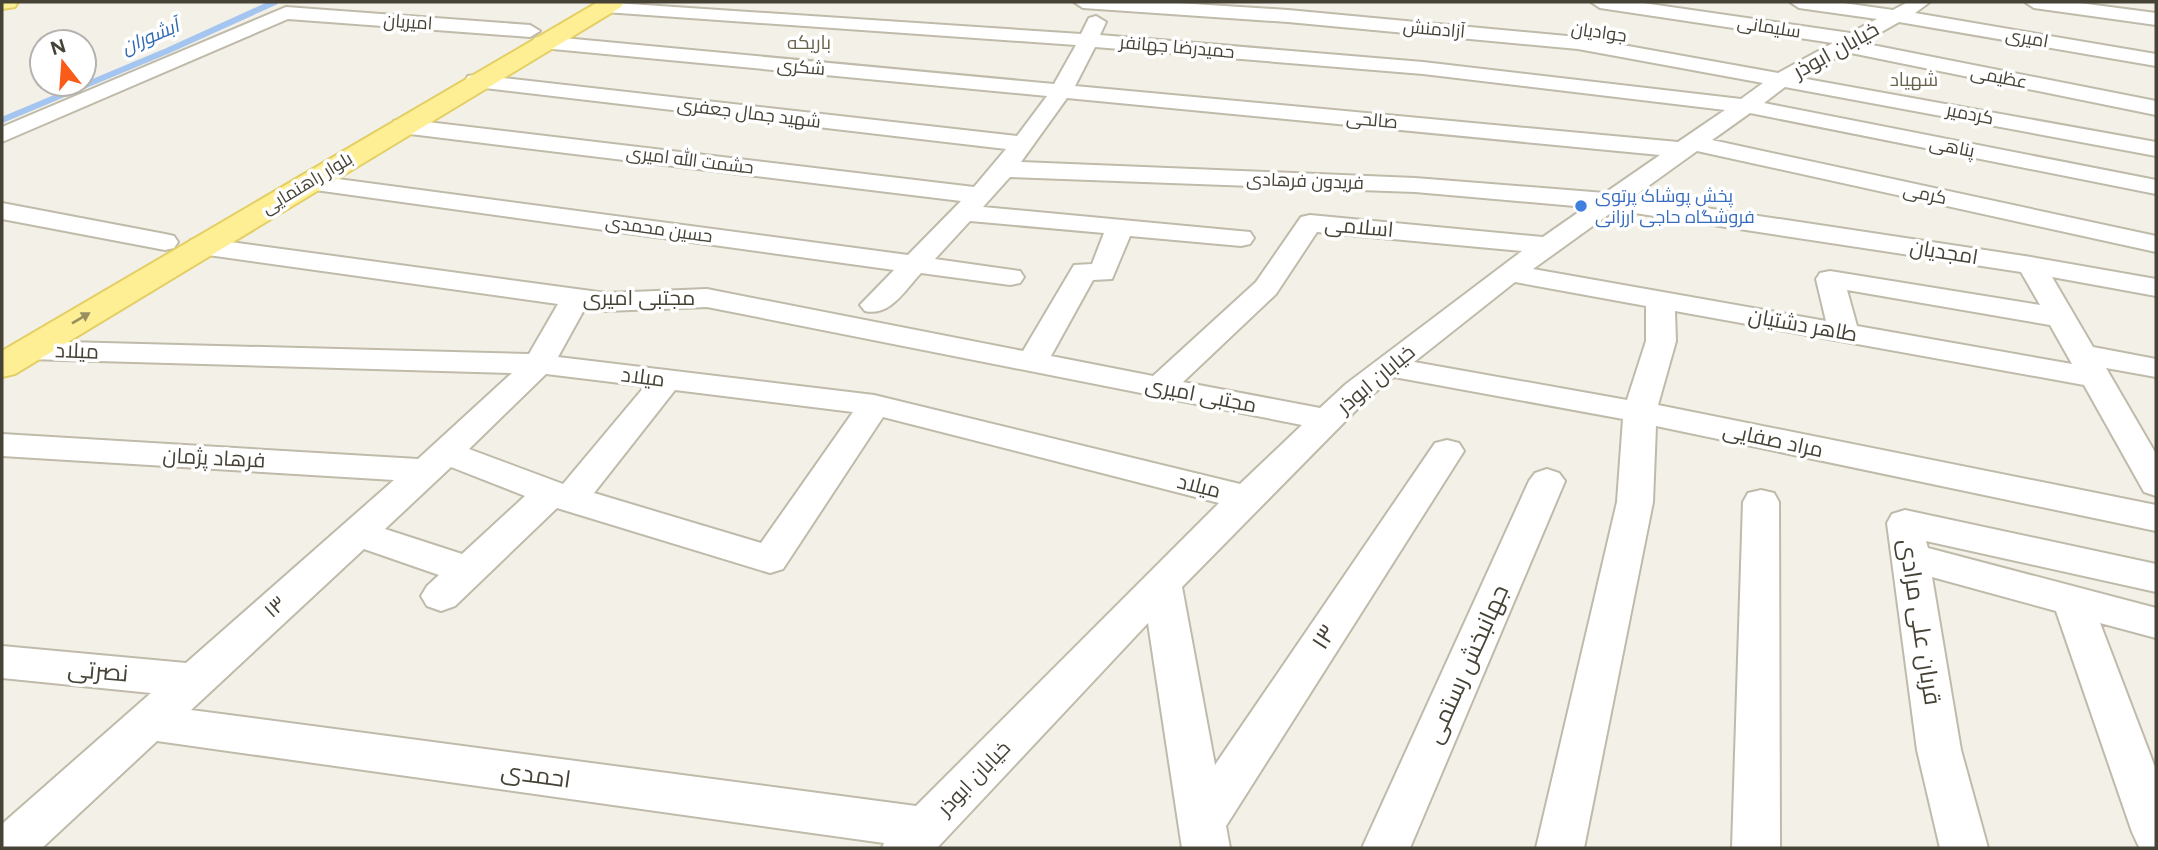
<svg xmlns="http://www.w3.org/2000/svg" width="2158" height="850" font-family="Figtree,Cairo,sans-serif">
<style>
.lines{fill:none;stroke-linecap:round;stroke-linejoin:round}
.stream{stroke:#a3c5f0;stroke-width:6}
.minor-casing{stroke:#bfbaa9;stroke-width:4}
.major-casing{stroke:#e3cf65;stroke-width:4}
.minor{fill:#fff;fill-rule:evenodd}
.major{fill:#feef95;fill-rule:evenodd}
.oneway{fill:#999061}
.shop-dot{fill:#3f7fe0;stroke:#fff;stroke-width:2.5}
.labels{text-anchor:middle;stroke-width:7;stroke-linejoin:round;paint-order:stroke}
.far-street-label{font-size:18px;fill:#464236;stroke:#fff}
.far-shop-label{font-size:18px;fill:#366cbe;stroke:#fff;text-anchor:start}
.far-water-label{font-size:19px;font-style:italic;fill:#2f68b2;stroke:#fff}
.far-neighbourhood-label{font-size:19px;fill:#69624d;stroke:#fff}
.street-label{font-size:21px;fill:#464236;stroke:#fff}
.near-street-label{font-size:24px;fill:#464236;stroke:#fff}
</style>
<rect width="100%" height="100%" fill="#f3f1e7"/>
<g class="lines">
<path class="stream" d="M 2,120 L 167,51 L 275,2"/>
<g class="minor-casing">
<path id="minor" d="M 600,2 L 1081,34 L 1089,18 L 1096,16 L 1106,22 L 1100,35 L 1423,62 L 1741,99 L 1763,83 L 1578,49 L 1288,22 L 1083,8 L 1074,2 L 1161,2 L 1288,10 L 1578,37 L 1778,73 L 1833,43 L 1600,8 L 1591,2 L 1636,2 L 1850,33 L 1877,19 L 1799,8 L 1790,2 L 1836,2 L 1893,10 L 1908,2 L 1930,2 L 1915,13 L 2156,54 L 2156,66 L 1899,22 L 1862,43 L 2156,101 L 2156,115 L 1846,52 L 1801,78 L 2156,142 L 2156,156 L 1785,87 L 1764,103 L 2156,180 L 2156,194 L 1750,113 L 1712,140 L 2156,236 L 2156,252 L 1697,151 L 1633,197 L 2031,257 L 2156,279 L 2156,296 L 2052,277 L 2093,347 L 2156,359 L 2156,377 L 2106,368 L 2156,454 L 2156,496 L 2144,492 L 2084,385 L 1675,311 L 1676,341 L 1658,405 L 2156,505 L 2156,531 L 1656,426 L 1653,502 L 1584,848 L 1536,848 L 1617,502 L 1623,419 L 1394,377 L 1368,398 L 1182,587 L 1215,765 L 1435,443 L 1447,440 L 1459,443 L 1464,451 L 1226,826 L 1230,848 L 1182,848 L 1148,623 L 937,848 L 882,848 L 884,843 L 157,741 L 42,848 L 2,848 L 2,824 L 151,693 L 2,678 L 2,646 L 186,663 L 394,480 L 2,456 L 2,434 L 418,459 L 512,373 L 28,359 L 17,356 L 13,350 L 17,344 L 28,341 L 529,354 L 558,304 L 201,254 L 191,252 L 188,246 L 191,240 L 201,238 L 606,293 L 707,289 L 1023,351 L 1074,265 L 1092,264 L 1104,233 L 970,221 L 935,259 L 1020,271 L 1024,277 L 1020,283 L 1010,285 L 921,273 C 905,290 890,317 865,311 L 860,305 L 894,270 L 308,189 L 299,187 L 296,182 L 299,177 L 308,175 L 908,255 L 961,201 L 402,133 L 394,131 L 391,126 L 394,121 L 402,119 L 974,187 L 1006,149 L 476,87 L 468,86 L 465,81 L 468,76 L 476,75 L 1017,136 L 1047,96 L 542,48 L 535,46 L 532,42 L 535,38 L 542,36 L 1054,84 L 1076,45 L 605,12 L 596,6 ZM 1095,47 L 1423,74 L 1725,110 L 1678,142 L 1075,86 ZM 1067,98 L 1660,155 L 1605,193 L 1415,178 L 1021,162 ZM 1010,177 L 1415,192 L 1586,207 L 1543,237 L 1310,215 L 1301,217 L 1256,282 L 1153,376 L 1051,356 L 1093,280 L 1112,279 L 1130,236 L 1241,246 L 1250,244 L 1254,238 L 1250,232 L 983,207 ZM 1615,210 L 2021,272 L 2040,305 L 1830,271 L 1820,273 L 1816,279 L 1826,321 L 1533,269 ZM 1317,232 L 1522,251 L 1346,384 L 1320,408 L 1183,382 L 1276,294 ZM 1515,282 L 1646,306 L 1646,341 L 1627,400 L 1414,362 ZM 1847,290 L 2050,325 L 2072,364 L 1857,326 ZM 707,307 L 1302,425 L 1240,484 L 874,395 L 558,357 L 585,308 L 606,311 ZM 546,374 L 645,386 L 563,484 L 469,449 ZM 675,390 L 853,412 L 761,543 L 594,493 ZM 883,417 L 1219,503 L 916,806 L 191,710 L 364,549 L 439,575 L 427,586 L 421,596 L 427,606 L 441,611 L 455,606 L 557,508 L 770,573 L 783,569 ZM 451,467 L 525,496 L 462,554 L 385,529 Z
M 2025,2 L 2072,2 L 2156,13 L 2156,25 L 2034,8 Z
M 286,7 L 530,25 L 540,31 L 530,37 L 288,19 L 2,142 L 2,127 Z
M 2,203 L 165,234 L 174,236 L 178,242 L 174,248 L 165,250 L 2,219 Z
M 1547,469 L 1559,473 L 1565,481 L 1410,848 L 1362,848 L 1529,481 L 1535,473 Z
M 1761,490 L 1774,493 L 1779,502 L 1780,848 L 1732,848 L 1743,502 L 1748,493 Z
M 1905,510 L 2156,564 L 2156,592 L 1926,541 L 1928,548 L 2156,608 L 2156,638 L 2100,623 L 2156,770 L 2156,848 L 2139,847 L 2132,832 L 2056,611 L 1932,577 L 1961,750 L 1988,848 L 1940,848 L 1917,750 L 1887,523 L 1892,514 Z"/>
</g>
<g class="major-casing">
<path id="major" d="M 2,2 L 18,2 L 15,7 L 2,9 Z
M 598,2 L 624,2 L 621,7 L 15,374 L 2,377 L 2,351 Z"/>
</g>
<use href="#minor" class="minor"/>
<use href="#major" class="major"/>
</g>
<defs><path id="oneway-solid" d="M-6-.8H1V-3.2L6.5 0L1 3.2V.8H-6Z" transform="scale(1.75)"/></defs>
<use class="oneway" href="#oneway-solid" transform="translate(81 318) rotate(-31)"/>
<circle class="shop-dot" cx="1581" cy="206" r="7"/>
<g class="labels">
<g class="far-street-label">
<text transform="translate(408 22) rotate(4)" y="6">امیریان</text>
<text transform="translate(1769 27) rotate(9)" y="6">سلیمانی</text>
<text transform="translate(1434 29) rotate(5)" y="6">آزادمنش</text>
<text transform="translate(1599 32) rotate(8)" y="6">جوادیان</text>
<text transform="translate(2027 38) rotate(10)" y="6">امیری</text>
<text transform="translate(1177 47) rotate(5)" y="6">حمیدرضا جهانفر</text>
<text transform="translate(801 67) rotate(5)" y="6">شکری</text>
<text transform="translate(1999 77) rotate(11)" y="6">عظیمی</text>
<text transform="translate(749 113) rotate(7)" y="6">شهید جمال جعفری</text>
<text transform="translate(1970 114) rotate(11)" y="6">کردمیر</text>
<text transform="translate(1372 120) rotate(5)" y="6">صالحی</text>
<text transform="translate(1952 147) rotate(11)" y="6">پناهی</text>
<text transform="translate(690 160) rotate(7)" y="6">حشمت الله امیری</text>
<text transform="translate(1305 181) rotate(2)" y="6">فریدون فرهادی</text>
<text transform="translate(307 183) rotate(-31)" y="6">بلوار راهنمایی</text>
<text transform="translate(1925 194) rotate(12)" y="6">کرمی</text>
<text transform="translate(659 229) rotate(8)" y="6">حسین محمدی</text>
</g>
<g class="far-shop-label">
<text x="1595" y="202">پخش پوشاک پرتوی<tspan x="1595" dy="21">فروشگاه حاجی ارزانی</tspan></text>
</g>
<g class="far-water-label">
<text transform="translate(150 36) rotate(-23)" y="7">آبشوران</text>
</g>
<g class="far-neighbourhood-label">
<text x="809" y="49">باریکه</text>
<text x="1914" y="86">شهیاد</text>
</g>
<g class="street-label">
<text transform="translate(1836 50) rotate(-29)" y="7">خیابان ابوذر</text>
<text transform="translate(1359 227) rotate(5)" y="7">اسلامی</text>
<text transform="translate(1944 252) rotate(9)" y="7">امجدیان</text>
<text x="639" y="305">مجتبی امیری</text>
<text transform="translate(1803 325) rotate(10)" y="7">طاهر دشتیان</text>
<text transform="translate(77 351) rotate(2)" y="7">میلاد</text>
<text transform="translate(643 377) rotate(7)" y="7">میلاد</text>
<text transform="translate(1376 379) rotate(-40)" y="7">خیابان ابوذر</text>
<text transform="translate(1201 395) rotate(11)" y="7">مجتبی امیری</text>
<text transform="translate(1773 440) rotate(12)" y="7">مراد صفایی</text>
<text transform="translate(214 458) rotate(3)" y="7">فرهاد پژمان</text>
<text transform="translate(1199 486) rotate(14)" y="7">میلاد</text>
<text transform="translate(275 607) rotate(-42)" y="7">۱۳</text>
<text transform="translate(974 778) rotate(-46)" y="7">خیابان ابوذر</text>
</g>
<g class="near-street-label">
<text transform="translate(1920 622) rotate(81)" y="8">قربان علی مرادی</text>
<text transform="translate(1324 637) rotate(-57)" y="8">۱۳</text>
<text transform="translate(1467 664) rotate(-66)" y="8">جهانبخش رستمی</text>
<text transform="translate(98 671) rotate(5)" y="8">نصرتی</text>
<text transform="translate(536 775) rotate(8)" y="8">احمدی</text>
</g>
</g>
<rect width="2158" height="850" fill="none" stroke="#464236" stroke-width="7"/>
<g transform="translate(63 63) rotate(343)"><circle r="33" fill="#ffffff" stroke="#b5b3af" stroke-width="2"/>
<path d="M0-5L12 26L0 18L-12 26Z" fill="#f95b18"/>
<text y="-10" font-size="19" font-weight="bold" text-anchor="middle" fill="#464236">N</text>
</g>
</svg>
